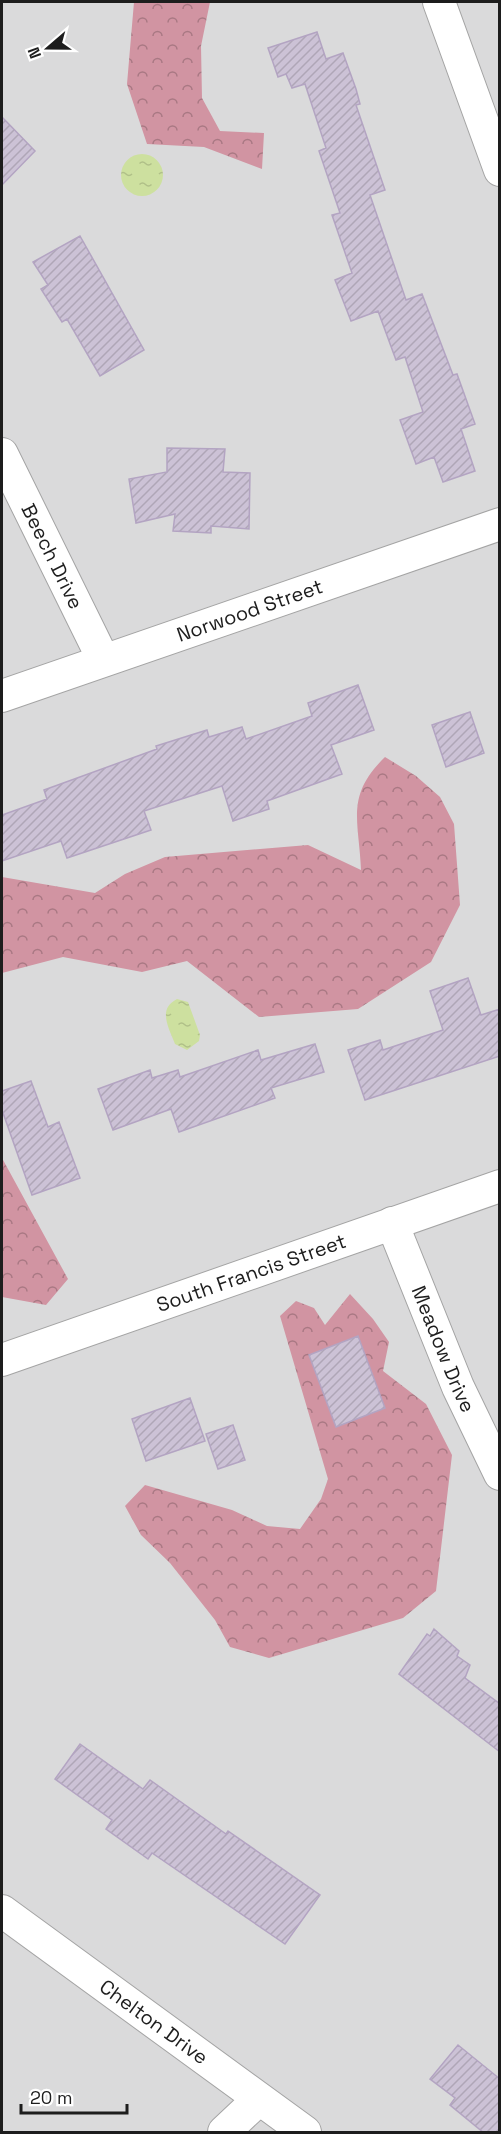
<svg xmlns="http://www.w3.org/2000/svg" width="501" height="2134" font-family="'Space Grotesk',sans-serif">
<style>
.residential{fill:#dadadb}
.forest{fill:url(#forest-crowns)}
.water{fill:url(#water-ripples)}
.building{fill:url(#building-hatch);stroke:#b3a4c2;stroke-width:1.5}
.lines{fill:none;stroke-linecap:round;stroke-linejoin:round}
.street-casing{stroke:#a4a4a4;stroke-width:34}
.street{stroke:#fff;stroke-width:32}
.labels{text-anchor:middle;stroke-width:5;stroke-linejoin:round;paint-order:stroke}
.street-label{font-size:20px;fill:#1d1d1d;stroke:#fff}
</style>
<defs>
<pattern id="forest-crowns" width="20" height="18" patternUnits="userSpaceOnUse" patternTransform="scale(1.5)"><rect width="20" height="18" fill="#d194a2"/><path d="M2 6a3 3 0 1 1 6 0M12 15a3 3 0 1 1 6 0" fill="none" stroke="#a97883"/></pattern>
<pattern id="water-ripples" width="26" height="14" patternUnits="userSpaceOnUse" patternTransform="scale(1.5)"><rect width="26" height="14" fill="#cde09f"/><path d="M2 4q2-2 4 0t4 0M15 11q2-2 4 0t4 0" fill="none" stroke="#b0c088"/></pattern>
<pattern id="building-hatch" width="6" height="6" patternUnits="userSpaceOnUse" patternTransform="scale(1.5)"><rect width="6" height="6" fill="#ccc2d6"/><path d="M-1 1l2-2M0 6l6-6M5 7l2-2" fill="none" stroke="#afa6b7"/></pattern>
</defs>
<rect width="100%" height="100%" fill="#ece2ef"/>
<path class="residential" d="M 2,2 L 499,2 L 499,2132 L 2,2132 Z"/>
<path class="forest" d="M 134,2 L 210,2 L 201,46 L 202,98 L 220,131 L 264,133 L 262,169 L 204,147 L 147,144 L 127,84 Z
M 385,757 L 416,776 L 440,797 L 454,824 L 460,905 L 431,962 L 358,1009 L 259,1017 L 187,961 L 142,972 L 63,957 L 2,973 L 2,877 L 95,893 L 125,874 L 165,857 L 308,845 L 361,870 C 359,820 345,796 385,757 Z
M 2,1158 L 68,1279 L 46,1305 L 2,1297 Z
M 350,1294 L 373,1319 L 389,1342 L 383,1371 L 426,1404 L 452,1455 L 436,1591 L 403,1618 L 269,1658 L 230,1647 L 215,1620 L 170,1563 L 141,1535 L 125,1506 L 145,1485 L 232,1510 L 267,1526 L 300,1529 L 321,1499 L 328,1479 L 280,1316 L 296,1301 L 314,1308 L 325,1325 Z"/>
<path class="water" d="M121 175a21 21 0 1 1 42 0a21 21 0 1 1-42 0Z
M 177,999 L 188,1002 L 200,1035 L 199,1041 L 187,1050 L 175,1044 C 169,1028 157,1009 177,999 Z"/>
<path class="building" d="M 317,32 L 326,59 L 343,53 L 356,89 L 360,104 L 356,105 L 385,190 L 370,195 L 406,300 L 422,294 L 453,375 L 457,374 L 475,424 L 461,429 L 475,471 L 443,482 L 434,457 L 416,464 L 400,420 L 423,412 L 405,357 L 396,360 L 378,311 L 351,321 L 335,280 L 352,273 L 332,215 L 340,213 L 319,151 L 326,148 L 305,84 L 292,88 L 286,74 L 278,77 L 268,48 Z
M 2,117 L 35,151 L 2,185 Z
M 80,236 L 144,350 L 100,376 L 67,319 L 62,322 L 41,289 L 48,285 L 33,262 Z
M 167,448 L 225,449 L 223,472 L 250,473 L 249,529 L 211,526 L 211,533 L 173,531 L 175,514 L 136,523 L 129,479 L 167,472 Z
M 358,685 L 374,730 L 331,745 L 342,774 L 267,801 L 269,809 L 233,821 L 222,786 L 144,811 L 151,830 L 67,858 L 61,841 L 2,861 L 2,815 L 47,799 L 44,790 L 157,749 L 156,746 L 207,730 L 209,737 L 242,727 L 246,739 L 312,716 L 308,703 Z
M 470,712 L 484,753 L 446,767 L 432,725 Z
M 468,978 L 481,1015 L 500,1009 L 500,1056 L 365,1100 L 348,1050 L 380,1040 L 383,1050 L 443,1030 L 430,991 Z
M 315,1044 L 324,1072 L 271,1088 L 275,1098 L 179,1132 L 171,1109 L 113,1130 L 98,1089 L 150,1070 L 152,1078 L 178,1070 L 180,1077 L 258,1050 L 261,1060 Z
M 31,1081 L 48,1127 L 59,1122 L 80,1178 L 32,1195 L 2,1110 L 2,1091 Z
M 358,1336 L 385,1408 L 336,1427 L 309,1355 Z
M 190,1398 L 205,1441 L 146,1461 L 132,1419 Z
M 233,1425 L 245,1460 L 218,1469 L 206,1434 Z
M 434,1629 L 459,1651 L 457,1656 L 470,1665 L 465,1678 L 500,1704 L 500,1752 L 399,1674 L 427,1634 L 430,1636 Z
M 80,1744 L 143,1789 L 150,1780 L 226,1834 L 228,1831 L 320,1895 L 285,1944 L 152,1853 L 148,1859 L 106,1829 L 112,1820 L 55,1779 Z
M 458,2045 L 500,2079 L 500,2133 L 484,2133 L 450,2105 L 455,2098 L 430,2079 Z"/>
<g class="lines">
<g class="street-casing">
<g id="street">
<path d="M 439,2 L 500,170"/>
<path id="s1" d="M 2,454 L 103,659"/>
<path id="s2" d="M 2,696 L 500,524"/>
<path id="s3" d="M 392,1223 L 458,1387 L 500,1474"/>
<path id="s4" d="M 2,1360 L 500,1186"/>
<path id="s5" d="M 2,1911 L 305,2132"/>
<path d="M 224,2132 L 258,2100"/>
</g>
</g>
<use href="#street" class="street"/>
</g>
<g class="labels">
<g class="street-label">
<text dy="7" stroke="none"><textPath href="#s1" startOffset="114">Beech Drive</textPath></text>
<text dy="7" stroke="none"><textPath href="#s2" startOffset="262">Norwood Street</textPath></text>
<text dy="7" stroke="none"><textPath href="#s4" startOffset="264">South Francis Street</textPath></text>
<text dy="7" stroke="none"><textPath href="#s3" startOffset="136">Meadow Drive</textPath></text>
<text dy="7" stroke="none"><textPath href="#s5" startOffset="188">Chelton Drive</textPath></text>
</g>
</g>
<rect width="501" height="2134" fill="none" stroke="#1d1d1d" stroke-width="6"/>
<g transform="translate(48 48) rotate(250)" stroke="#ffffff" stroke-width="4.5" paint-order="stroke">
<path d="M0-4.5L10 22L0 15L-10 22Z" fill="#1d1d1d"/>
<text y="-9" font-size="16" font-weight="bold" text-anchor="middle" fill="#1d1d1d">N</text>
</g>
<path d="M21 2104v9h106v-9" fill="none" stroke="#1d1d1d" stroke-width="3"/>
<text x="30" y="2104" font-size="18" fill="#1d1d1d" stroke="#ffffff" stroke-width="4.5" paint-order="stroke">20 m</text>
</svg>
